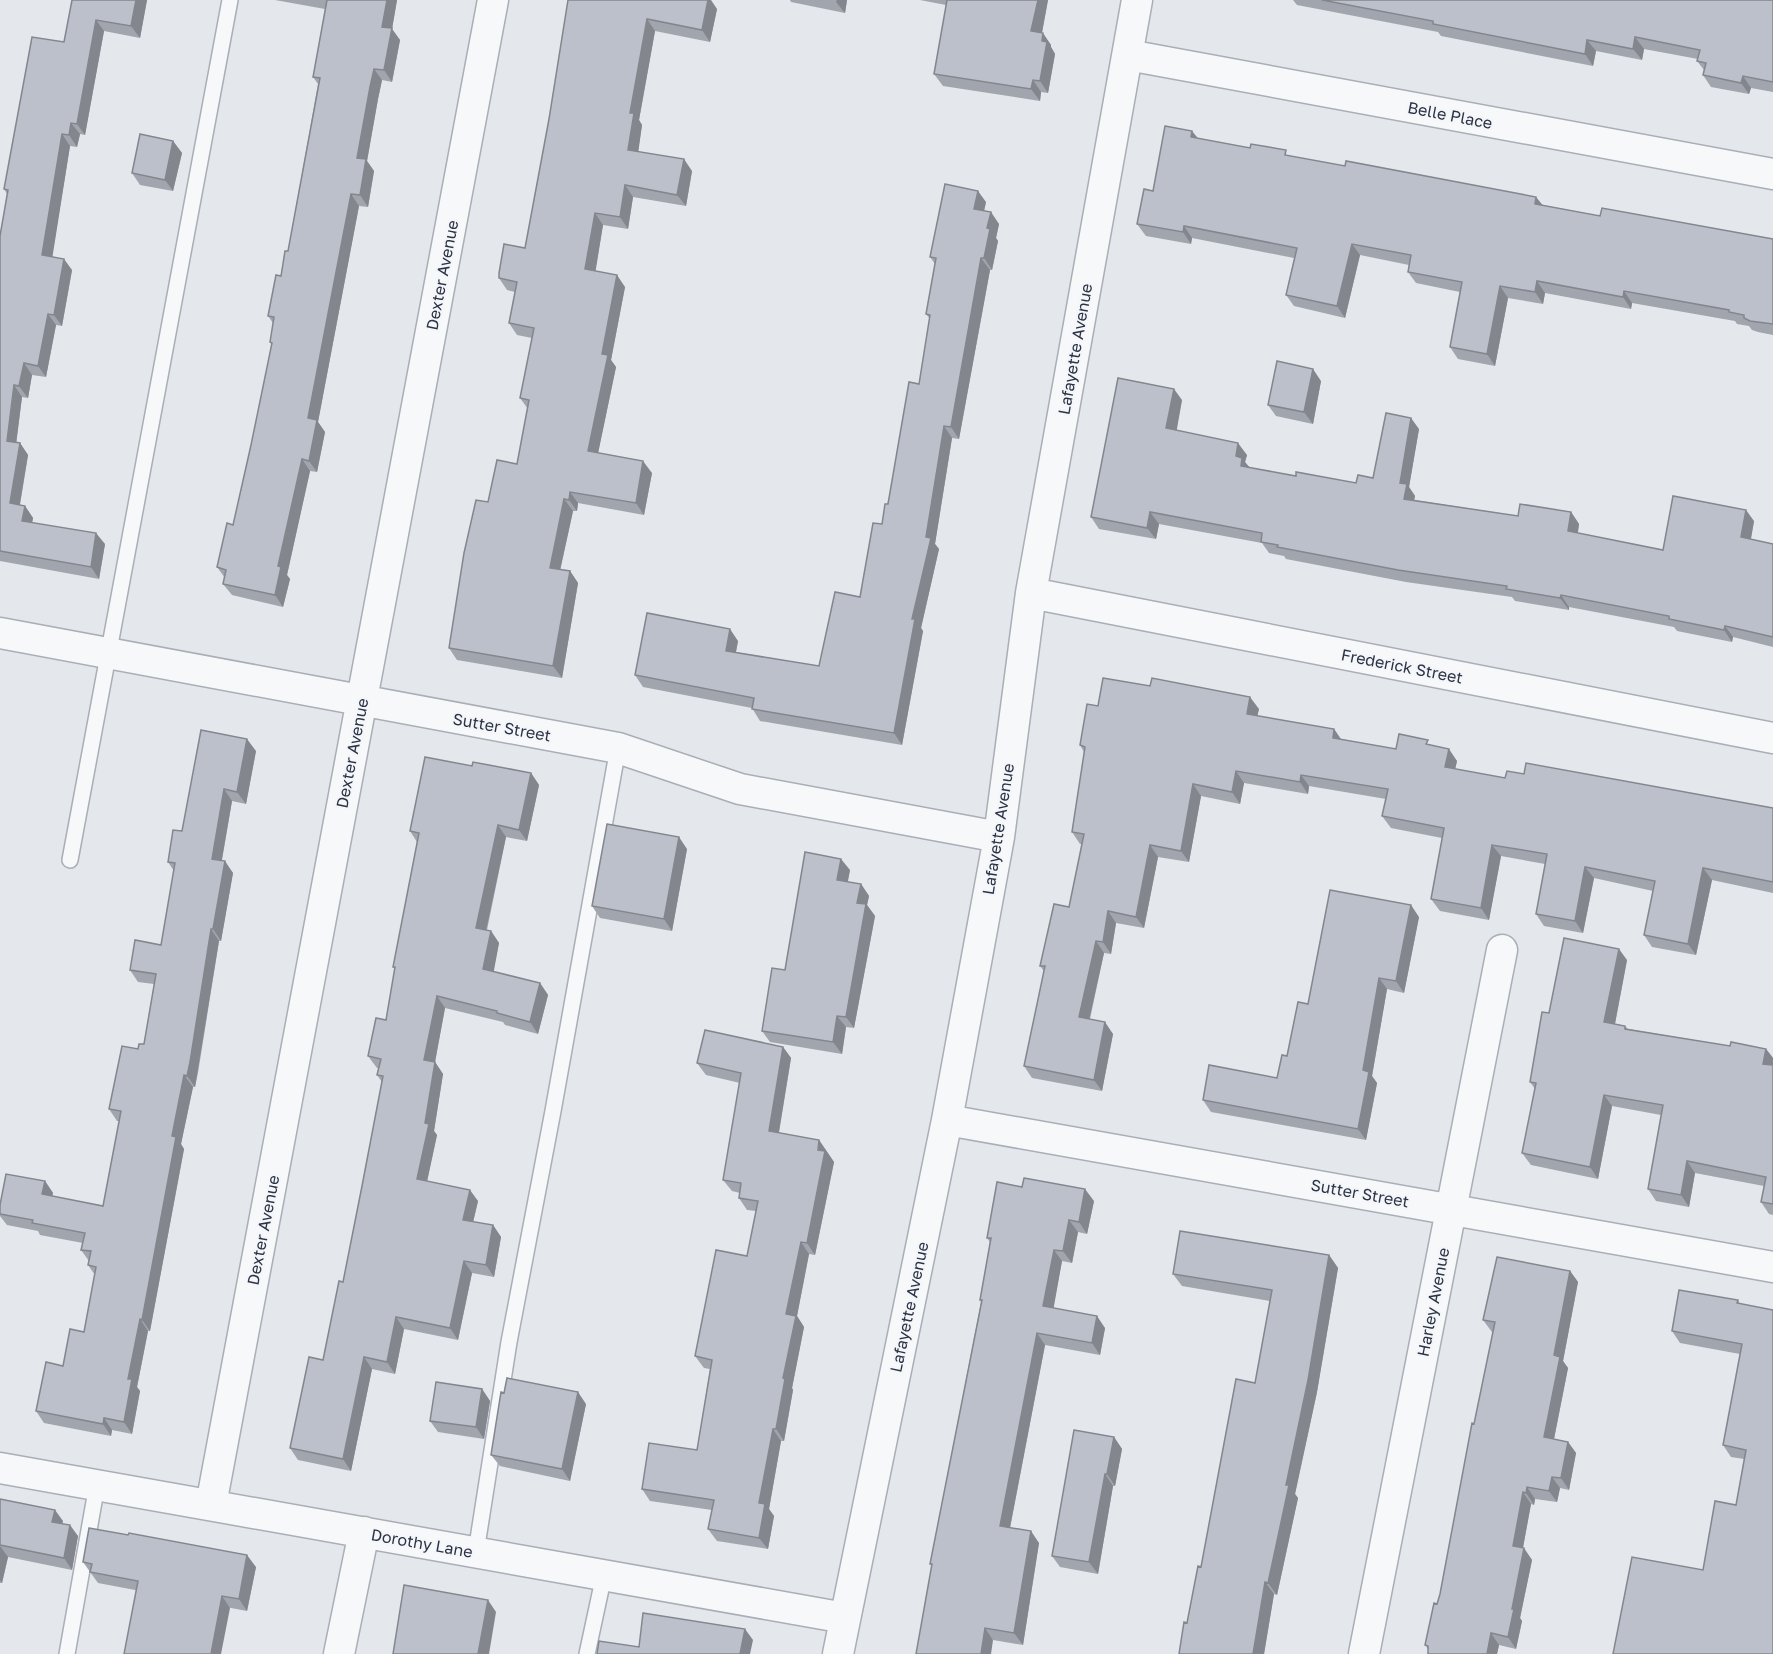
<svg xmlns="http://www.w3.org/2000/svg" width="1773" height="1654" font-family="'Golos Text',sans-serif">
<style>
.lines{fill:none;stroke-linecap:round;stroke-linejoin:round}
.lane-casing{stroke:#a9aeb7;stroke-width:18}
.street-casing{stroke:#a9aeb7;stroke-width:33}
.lane{stroke:#f7f8fa;stroke-width:15}
.street{stroke:#f7f8fa;stroke-width:30}
.wall{fill:#a1a5ae}
.shaded-wall{fill:#83868d}
.building{fill:#bbc0ca;stroke:#83868d;stroke-width:1.5}
.labels{text-anchor:middle;stroke-width:4.5;stroke-linejoin:round;paint-order:stroke}
.street-label{font-size:16px;fill:#2b3445;stroke:#f4f6f9}
</style>
<rect width="100%" height="100%" fill="#e4e7ec"/>
<g class="lines">
<g class="lane-casing">
<path id="lane" d="M 70,860 L 230,0
M 476,1552 L 509,1342 L 553,1111 L 618,748
M 67,1654 L 97,1485
M 587,1654 L 604,1575"/>
</g>
<g class="street-casing">
<path id="street" d="M 1128,55 L 1773,174
M 1031,593 L 1773,738
M 0,633 L 618,748 L 740,789 L 999,837
M 947,1120 L 1773,1267
M 0,1468 L 845,1618
M 211,1505 L 493,0
M 339,1654 L 364,1532
M 838,1654 L 947,1120 L 999,837 L 1031,593 L 1137,0
M 1364,1654 L 1502,950"/>
</g>
<use href="#lane" class="lane"/>
<use href="#street" class="street"/>
</g>
<path class="wall" d="M 72,0 L 147,0 L 140,38 L 104,31 L 85,135 L 80,134 L 77,147 L 70,146 L 52,256 L 72,270 L 62,326 L 56,325 L 46,377 L 32,375 L 28,398 L 22,397 L 16,443 L 20,443 L 28,455 L 20,505 L 25,506 L 33,518 L 32,523 L 105,544 L 99,579 L 0,561 L 0,236 L 7,194 L 4,189 L 64,42 Z
M 275,0 L 397,0 L 392,29 L 400,40 L 392,82 L 382,80 L 378,99 L 367,161 L 374,171 L 368,207 L 359,206 L 318,422 L 325,432 L 317,472 L 310,471 L 287,575 L 290,579 L 283,607 L 232,595 L 223,584 L 225,578 L 217,567 L 233,525 L 251,445 L 272,345 L 270,342 L 273,323 L 268,316 L 288,251 L 318,84 L 313,77 L 325,9 Z
M 568,0 L 717,9 L 710,42 L 655,31 L 639,120 L 642,125 L 638,151 L 692,171 L 686,206 L 633,197 L 628,229 L 603,225 L 595,271 L 625,287 L 611,360 L 616,367 L 598,453 L 652,473 L 644,515 L 578,503 L 577,511 L 573,511 L 560,570 L 570,571 L 578,583 L 562,678 L 457,660 L 449,648 L 488,502 L 517,464 L 528,409 L 520,398 L 532,338 L 517,335 L 509,323 L 515,292 L 507,290 L 499,278 L 525,248 L 549,119 Z
M 790,0 L 847,0 L 845,13 L 791,2 Z
M 920,0 L 1048,0 L 1042,33 L 1051,45 L 1051,47 L 1055,54 L 1048,93 L 1041,92 L 1040,101 L 943,86 L 934,74 L 946,5 Z
M 1293,0 L 1773,0 L 1773,92 L 1751,88 L 1749,94 L 1711,87 L 1703,75 L 1704,70 L 1697,61 L 1698,59 L 1644,49 L 1642,60 L 1596,51 L 1593,66 L 1441,36 L 1438,32 L 1297,5 Z
M 1197,138 L 1543,205 L 1600,216 L 1773,239 L 1773,335 L 1758,332 L 1752,330 L 1749,326 L 1737,324 L 1735,321 L 1632,303 L 1631,309 L 1545,293 L 1543,304 L 1508,298 L 1495,366 L 1458,359 L 1450,347 L 1460,292 L 1416,283 L 1408,272 L 1409,265 L 1360,255 L 1345,318 L 1294,306 L 1286,295 L 1294,258 L 1192,238 L 1191,244 L 1146,236 L 1137,224 L 1153,191 Z
M 173,141 L 182,153 L 173,191 L 140,185 L 132,173 Z
M 986,202 L 984,211 L 999,224 L 996,238 L 998,241 L 992,270 L 990,270 L 959,439 L 952,438 L 935,544 L 939,549 L 921,628 L 923,631 L 902,745 L 760,721 L 752,708 L 643,687 L 635,675 L 738,641 L 736,652 L 819,666 L 860,597 L 882,524 L 919,384 L 930,319 L 926,314 L 935,264 L 930,257 Z
M 1321,381 L 1313,424 L 1276,416 L 1268,405 Z
M 1182,400 L 1176,430 L 1247,455 L 1245,462 L 1249,468 L 1296,476 L 1356,483 L 1373,478 L 1419,429 L 1409,487 L 1415,496 L 1414,500 L 1518,516 L 1571,512 L 1579,524 L 1578,533 L 1663,550 L 1754,521 L 1751,539 L 1773,544 L 1773,647 L 1733,637 L 1732,642 L 1677,631 L 1674,627 L 1569,607 L 1569,610 L 1515,601 L 1512,597 L 1406,582 L 1286,559 L 1284,556 L 1269,553 L 1262,543 L 1159,524 L 1156,539 L 1099,529 L 1091,517 Z
M 1098,706 L 1259,709 L 1257,716 L 1334,729 L 1341,739 L 1396,749 L 1432,746 L 1457,761 L 1455,769 L 1505,778 L 1524,774 L 1773,808 L 1773,893 L 1712,880 L 1696,955 L 1652,947 L 1644,935 L 1653,891 L 1594,878 L 1583,933 L 1544,926 L 1536,914 L 1545,864 L 1501,856 L 1489,920 L 1440,911 L 1431,899 L 1442,838 L 1391,828 L 1382,816 L 1386,799 L 1309,786 L 1308,794 L 1244,783 L 1240,804 L 1201,796 L 1189,862 L 1158,857 L 1144,928 L 1116,923 L 1111,954 L 1104,953 L 1090,1019 L 1113,1034 L 1102,1091 L 1032,1078 L 1024,1066 L 1044,971 L 1040,966 L 1069,907 L 1082,844 L 1080,844 L 1072,832 L 1084,752 L 1080,745 Z
M 256,751 L 246,804 L 232,801 L 222,860 L 233,873 L 221,941 L 219,941 L 198,1073 L 195,1087 L 193,1087 L 181,1144 L 184,1149 L 150,1331 L 148,1331 L 137,1387 L 140,1391 L 132,1434 L 112,1430 L 111,1436 L 44,1423 L 36,1411 L 84,1332 L 95,1275 L 88,1265 L 89,1261 L 81,1250 L 83,1243 L 40,1235 L 38,1231 L 7,1225 L 0,1216 L 0,1205 L 45,1181 L 53,1193 L 52,1196 L 103,1206 L 119,1121 L 117,1121 L 109,1109 L 138,1049 L 144,1044 L 154,984 L 138,982 L 130,970 L 161,945 L 174,871 L 168,862 L 182,831 Z
M 472,766 L 531,773 L 539,785 L 527,841 L 506,837 L 487,930 L 491,931 L 499,943 L 493,972 L 540,983 L 548,995 L 538,1034 L 505,1025 L 503,1022 L 445,1008 L 435,1062 L 443,1074 L 434,1131 L 437,1135 L 427,1181 L 478,1201 L 473,1222 L 493,1225 L 501,1237 L 494,1277 L 472,1273 L 458,1340 L 404,1329 L 395,1374 L 372,1369 L 351,1471 L 298,1460 L 290,1448 L 323,1360 L 343,1282 L 382,1082 L 377,1075 L 379,1068 L 377,1068 L 368,1056 L 386,1020 L 395,969 L 393,967 L 417,842 L 410,831 Z
M 687,849 L 672,931 L 600,918 L 592,906 Z
M 850,870 L 847,882 L 861,884 L 869,896 L 867,905 L 875,916 L 854,1028 L 846,1027 L 842,1054 L 770,1042 L 762,1031 Z
M 1419,917 L 1404,993 L 1387,989 L 1372,1076 L 1377,1083 L 1366,1140 L 1211,1112 L 1203,1100 L 1277,1078 L 1308,1004 Z
M 1627,960 L 1615,1024 L 1625,1026 L 1628,1029 L 1730,1046 L 1766,1049 L 1773,1058 L 1773,1215 L 1769,1214 L 1761,1202 L 1764,1186 L 1695,1173 L 1689,1207 L 1656,1201 L 1648,1189 L 1661,1115 L 1612,1106 L 1598,1179 L 1531,1165 L 1522,1153 L 1535,1089 L 1530,1082 L 1549,1013 Z
M 783,1047 L 791,1058 L 779,1133 L 819,1140 L 834,1162 L 815,1255 L 809,1254 L 797,1316 L 804,1327 L 792,1388 L 793,1390 L 784,1441 L 781,1441 L 769,1509 L 774,1516 L 768,1549 L 717,1541 L 708,1529 L 712,1510 L 650,1501 L 642,1489 L 697,1450 L 710,1369 L 704,1368 L 695,1356 L 747,1256 L 756,1211 L 747,1210 L 739,1198 L 740,1193 L 732,1191 L 723,1180 L 740,1083 L 706,1075 L 697,1063 Z
M 1094,1201 L 1087,1234 L 1078,1232 L 1072,1263 L 1062,1261 L 1053,1308 L 1105,1328 L 1100,1355 L 1045,1345 L 1010,1528 L 1039,1543 L 1023,1645 L 993,1640 L 930,1564 L 981,1302 L 980,1300 L 990,1242 L 987,1238 Z
M 1329,1255 L 1338,1268 L 1317,1392 L 1295,1494 L 1298,1498 L 1277,1595 L 1274,1594 L 1264,1654 L 1179,1654 L 1201,1567 L 1255,1383 L 1270,1301 L 1182,1286 L 1173,1274 Z
M 1570,1271 L 1578,1282 L 1563,1361 L 1568,1368 L 1554,1439 L 1568,1442 L 1576,1453 L 1569,1490 L 1560,1488 L 1557,1502 L 1535,1499 L 1534,1505 L 1531,1504 L 1523,1548 L 1532,1560 L 1520,1618 L 1522,1621 L 1516,1649 L 1499,1645 L 1497,1654 L 1428,1654 L 1428,1649 L 1425,1645 L 1440,1594 L 1493,1332 L 1492,1332 L 1483,1320 Z
M 1738,1300 L 1740,1304 L 1773,1654 L 1703,1570 L 1736,1505 L 1744,1459 L 1731,1457 L 1723,1445 L 1740,1354 L 1680,1343 L 1672,1331 Z
M 482,1389 L 490,1401 L 484,1439 L 438,1432 L 430,1421 Z
M 586,1404 L 570,1481 L 500,1466 L 491,1455 Z
M 1114,1437 L 1122,1449 L 1115,1486 L 1113,1486 L 1098,1574 L 1060,1567 L 1052,1556 Z
M 0,1499 L 63,1521 L 62,1523 L 78,1536 L 72,1570 L 8,1557 L 2,1583 L 0,1583 Z
M 83,1562 L 256,1567 L 247,1611 L 98,1583 Z"/>
<path class="shaded-wall" d="M 136,0 L 147,0 L 140,38 L 131,26 Z
M 387,0 L 397,0 L 392,29 L 400,40 L 392,82 L 384,70 L 382,27 Z
M 708,0 L 711,0 L 717,9 L 710,42 L 702,30 Z
M 837,0 L 847,0 L 845,13 L 836,2 Z
M 1038,0 L 1048,0 L 1040,43 L 1031,31 Z
M 647,19 L 655,31 L 639,120 L 642,125 L 637,161 L 628,150 L 630,113 Z
M 96,20 L 104,31 L 85,135 L 77,124 Z
M 1043,33 L 1051,45 L 1051,47 L 1055,54 L 1048,93 L 1040,81 L 1042,41 Z
M 1635,37 L 1644,49 L 1642,60 L 1633,49 Z
M 1587,40 L 1596,51 L 1593,66 L 1585,54 Z
M 374,69 L 382,80 L 378,99 L 367,161 L 374,171 L 368,207 L 360,195 L 357,158 L 370,87 Z
M 1743,76 L 1751,88 L 1749,94 L 1741,83 Z
M 1033,80 L 1041,92 L 1040,101 L 1031,89 Z
M 71,123 L 80,134 L 77,147 L 69,135 Z
M 1192,131 L 1201,142 L 1191,137 Z
M 62,134 L 70,146 L 51,266 L 42,255 Z
M 173,141 L 182,153 L 173,191 L 165,180 Z
M 684,159 L 692,171 L 686,206 L 677,195 Z
M 625,185 L 633,197 L 628,229 L 620,217 Z
M 978,191 L 986,202 L 982,220 L 974,209 Z
M 351,194 L 359,206 L 318,422 L 325,432 L 317,472 L 309,461 L 308,418 Z
M 1536,197 L 1545,208 L 1535,204 Z
M 991,212 L 999,224 L 996,238 L 998,241 L 992,270 L 984,258 L 987,228 Z
M 595,213 L 603,225 L 594,281 L 585,269 Z
M 1184,226 L 1192,238 L 1191,244 L 1183,232 Z
M 1352,244 L 1360,255 L 1345,318 L 1337,306 Z
M 981,258 L 990,270 L 959,439 L 951,427 Z
M 64,259 L 72,270 L 62,326 L 54,315 Z
M 617,275 L 625,287 L 611,360 L 616,367 L 596,463 L 588,451 L 602,354 Z
M 1537,281 L 1545,293 L 1543,304 L 1535,292 Z
M 1500,286 L 1508,298 L 1495,366 L 1487,354 Z
M 1624,291 L 1632,303 L 1631,309 L 1623,297 Z
M 48,314 L 56,325 L 46,377 L 38,366 Z
M 24,363 L 32,375 L 28,398 L 19,386 Z
M 1313,369 L 1321,381 L 1313,424 L 1304,412 Z
M 14,385 L 22,397 L 15,453 L 7,441 Z
M 1174,389 L 1182,400 L 1175,440 L 1166,428 Z
M 1411,418 L 1419,429 L 1409,487 L 1415,496 L 1412,511 L 1404,499 L 1400,483 Z
M 944,426 L 952,438 L 935,544 L 939,549 L 921,628 L 923,631 L 902,745 L 894,733 Z
M 20,443 L 28,455 L 18,515 L 10,503 Z
M 1238,443 L 1247,455 L 1245,462 L 1251,469 L 1241,466 L 1236,456 Z
M 302,459 L 310,471 L 287,575 L 290,579 L 283,607 L 275,595 L 278,566 Z
M 643,461 L 652,473 L 644,515 L 636,503 Z
M 570,492 L 578,503 L 577,511 L 569,500 Z
M 564,499 L 573,511 L 558,580 L 550,568 Z
M 25,506 L 33,518 L 30,533 L 22,521 Z
M 1746,510 L 1754,521 L 1749,549 L 1741,537 Z
M 1150,512 L 1159,524 L 1156,539 L 1147,528 Z
M 1571,512 L 1579,524 L 1576,543 L 1568,531 Z
M 96,533 L 105,544 L 99,579 L 91,567 Z
M 570,571 L 578,583 L 562,678 L 553,666 Z
M 1561,595 L 1569,607 L 1569,610 L 1560,598 Z
M 1725,626 L 1733,637 L 1732,642 L 1724,630 Z
M 730,629 L 738,641 L 734,662 L 726,651 Z
M 1250,697 L 1259,709 L 1255,726 L 1247,714 Z
M 1334,729 L 1342,741 L 1333,738 Z
M 247,739 L 256,751 L 246,804 L 237,792 Z
M 1449,749 L 1457,761 L 1453,779 L 1445,767 Z
M 1236,771 L 1244,783 L 1240,804 L 1232,792 Z
M 531,773 L 539,785 L 527,841 L 519,830 Z
M 1301,775 L 1309,786 L 1308,794 L 1300,782 Z
M 1193,784 L 1201,796 L 1189,862 L 1181,851 Z
M 224,789 L 232,801 L 220,870 L 212,859 Z
M 498,825 L 506,837 L 484,940 L 476,928 Z
M 679,837 L 687,849 L 672,931 L 664,919 Z
M 1150,845 L 1158,857 L 1144,928 L 1136,917 Z
M 1492,845 L 1501,856 L 1489,920 L 1481,908 Z
M 841,859 L 850,870 L 846,892 L 837,880 Z
M 225,861 L 233,873 L 221,941 L 213,929 Z
M 1585,867 L 1594,878 L 1583,933 L 1575,921 Z
M 1703,868 L 1712,880 L 1696,955 L 1688,944 Z
M 861,884 L 869,896 L 867,905 L 875,916 L 854,1028 L 846,1017 L 857,903 Z
M 1411,905 L 1419,917 L 1404,993 L 1396,981 Z
M 1108,911 L 1116,923 L 1111,954 L 1103,942 Z
M 211,929 L 219,941 L 195,1087 L 187,1076 Z
M 491,931 L 499,943 L 492,981 L 483,969 Z
M 1096,941 L 1104,953 L 1087,1029 L 1079,1017 Z
M 1619,949 L 1627,960 L 1613,1034 L 1604,1022 Z
M 1379,978 L 1387,989 L 1372,1076 L 1377,1083 L 1366,1140 L 1358,1129 L 1363,1070 Z
M 540,983 L 548,995 L 538,1034 L 530,1022 Z
M 437,996 L 445,1008 L 435,1062 L 443,1074 L 434,1131 L 437,1135 L 425,1191 L 417,1179 L 425,1123 L 424,1060 Z
M 837,1016 L 846,1027 L 842,1054 L 833,1042 Z
M 1105,1022 L 1113,1034 L 1102,1091 L 1094,1080 Z
M 783,1047 L 791,1058 L 777,1143 L 769,1131 Z
M 1766,1049 L 1773,1058 L 1773,1067 L 1763,1064 Z
M 184,1075 L 193,1087 L 181,1144 L 184,1149 L 150,1331 L 142,1320 L 172,1136 Z
M 1604,1095 L 1612,1106 L 1598,1179 L 1590,1167 Z
M 819,1140 L 834,1162 L 815,1255 L 807,1243 Z
M 1687,1161 L 1695,1173 L 1689,1207 L 1681,1195 Z
M 45,1181 L 53,1193 L 50,1206 L 42,1194 Z
M 1085,1189 L 1094,1201 L 1087,1234 L 1079,1222 Z
M 470,1190 L 478,1201 L 471,1231 L 463,1220 Z
M 1069,1220 L 1078,1232 L 1072,1263 L 1063,1251 Z
M 493,1225 L 501,1237 L 494,1277 L 486,1265 Z
M 801,1242 L 809,1254 L 797,1316 L 804,1327 L 792,1388 L 793,1390 L 784,1441 L 776,1429 L 783,1378 L 786,1314 Z
M 1054,1250 L 1062,1261 L 1052,1317 L 1043,1306 Z
M 1329,1255 L 1338,1268 L 1317,1392 L 1295,1494 L 1298,1498 L 1277,1595 L 1268,1583 L 1286,1485 Z
M 464,1261 L 472,1273 L 458,1340 L 450,1328 Z
M 1570,1271 L 1578,1282 L 1563,1361 L 1568,1368 L 1552,1449 L 1544,1437 L 1554,1355 Z
M 1097,1316 L 1105,1328 L 1100,1355 L 1092,1343 Z
M 396,1317 L 404,1329 L 395,1374 L 387,1362 Z
M 140,1319 L 148,1331 L 137,1387 L 140,1391 L 132,1434 L 124,1422 L 128,1379 Z
M 1037,1333 L 1045,1345 L 1008,1538 L 1000,1526 Z
M 364,1357 L 372,1369 L 351,1471 L 343,1459 Z
M 482,1389 L 490,1401 L 484,1439 L 476,1427 Z
M 578,1392 L 586,1404 L 570,1481 L 562,1469 Z
M 104,1418 L 112,1430 L 111,1436 L 103,1424 Z
M 773,1429 L 781,1441 L 769,1509 L 774,1516 L 768,1549 L 759,1538 L 759,1503 Z
M 1114,1437 L 1122,1449 L 1115,1486 L 1107,1474 Z
M 1568,1442 L 1576,1453 L 1569,1490 L 1561,1478 Z
M 1105,1474 L 1113,1486 L 1098,1574 L 1089,1562 Z
M 1552,1477 L 1560,1488 L 1557,1502 L 1549,1491 Z
M 1527,1487 L 1535,1499 L 1534,1505 L 1526,1493 Z
M 1523,1492 L 1531,1504 L 1521,1558 L 1513,1546 Z
M 55,1510 L 63,1521 L 60,1533 L 52,1522 Z
M 70,1525 L 78,1536 L 72,1570 L 64,1558 Z
M 1031,1531 L 1039,1543 L 1023,1645 L 1014,1633 Z
M 0,1546 L 8,1557 L 2,1583 L 0,1580 Z
M 1524,1548 L 1532,1560 L 1520,1618 L 1522,1621 L 1516,1649 L 1508,1637 L 1512,1609 Z
M 247,1555 L 256,1567 L 247,1611 L 239,1599 Z
M 1265,1582 L 1274,1594 L 1264,1654 L 1253,1654 Z
M 222,1596 L 230,1608 L 221,1654 L 211,1654 Z
M 488,1600 L 496,1612 L 489,1654 L 478,1654 Z
M 985,1628 L 993,1640 L 991,1654 L 981,1654 Z
M 745,1629 L 753,1640 L 750,1654 L 740,1654 Z
M 1491,1633 L 1499,1645 L 1497,1654 L 1487,1654 Z"/>
<path class="building" d="M 72,0 L 136,0 L 131,26 L 96,20 L 77,124 L 71,123 L 69,135 L 62,134 L 42,255 L 64,259 L 54,315 L 48,314 L 38,366 L 24,363 L 19,386 L 14,385 L 7,441 L 20,443 L 10,503 L 25,506 L 22,521 L 96,533 L 91,567 L 0,551 L 0,236 L 8,190 L 4,189 L 32,37 L 64,42 Z
M 327,0 L 387,0 L 382,27 L 392,28 L 384,70 L 374,69 L 370,87 L 357,158 L 366,159 L 360,195 L 351,194 L 308,418 L 317,420 L 309,461 L 302,459 L 278,566 L 281,567 L 275,595 L 223,584 L 226,570 L 217,567 L 227,523 L 233,525 L 251,445 L 272,343 L 270,342 L 274,317 L 268,316 L 276,275 L 281,276 L 285,251 L 288,251 L 320,78 L 313,77 Z
M 568,0 L 708,0 L 702,30 L 647,19 L 630,113 L 634,113 L 628,150 L 684,159 L 677,195 L 625,185 L 620,217 L 595,213 L 585,269 L 617,275 L 602,354 L 608,355 L 588,451 L 643,461 L 636,503 L 570,492 L 569,500 L 564,499 L 550,568 L 570,571 L 553,666 L 449,648 L 464,553 L 476,500 L 488,502 L 497,460 L 517,464 L 529,400 L 520,398 L 534,328 L 509,323 L 517,282 L 499,278 L 499,273 L 504,244 L 525,248 L 549,119 Z
M 947,0 L 1038,0 L 1031,31 L 1043,33 L 1042,41 L 1047,42 L 1040,81 L 1033,80 L 1031,89 L 934,74 Z
M 1322,0 L 1773,0 L 1773,82 L 1743,76 L 1741,83 L 1703,75 L 1706,63 L 1697,61 L 1700,50 L 1635,37 L 1633,49 L 1587,40 L 1585,54 L 1433,24 L 1433,21 Z
M 1165,126 L 1192,131 L 1191,137 L 1250,148 L 1251,144 L 1286,150 L 1285,155 L 1345,166 L 1346,161 L 1536,197 L 1535,204 L 1600,216 L 1602,208 L 1773,239 L 1773,324 L 1750,321 L 1744,318 L 1744,315 L 1729,312 L 1729,310 L 1624,291 L 1623,297 L 1537,281 L 1535,292 L 1500,286 L 1487,354 L 1450,347 L 1462,282 L 1408,272 L 1411,255 L 1352,244 L 1337,306 L 1286,295 L 1297,248 L 1184,226 L 1183,232 L 1137,224 L 1144,189 L 1153,191 Z
M 140,134 L 173,141 L 165,180 L 132,173 Z
M 945,184 L 978,191 L 974,209 L 991,212 L 987,228 L 990,229 L 984,258 L 981,258 L 951,427 L 944,426 L 926,537 L 931,538 L 912,619 L 915,619 L 894,733 L 752,709 L 754,698 L 635,675 L 647,613 L 730,629 L 726,651 L 819,666 L 835,592 L 860,597 L 873,523 L 882,524 L 885,504 L 888,504 L 909,382 L 919,384 L 930,315 L 926,314 L 936,258 L 930,257 Z
M 1277,361 L 1313,369 L 1304,412 L 1268,405 Z
M 1118,378 L 1174,389 L 1166,428 L 1238,443 L 1236,456 L 1242,458 L 1241,466 L 1296,476 L 1296,472 L 1356,483 L 1358,475 L 1373,478 L 1386,413 L 1411,418 L 1400,483 L 1407,484 L 1404,499 L 1518,516 L 1520,504 L 1571,512 L 1568,531 L 1663,550 L 1673,496 L 1746,510 L 1741,537 L 1773,544 L 1773,637 L 1725,626 L 1724,630 L 1669,619 L 1669,616 L 1561,595 L 1560,598 L 1506,589 L 1507,586 L 1398,570 L 1277,547 L 1278,545 L 1261,542 L 1262,533 L 1150,512 L 1147,528 L 1091,517 Z
M 1103,678 L 1150,686 L 1152,678 L 1250,697 L 1247,714 L 1334,729 L 1333,738 L 1396,749 L 1399,734 L 1428,740 L 1426,744 L 1449,749 L 1445,767 L 1505,778 L 1507,771 L 1524,774 L 1526,763 L 1773,808 L 1773,882 L 1703,868 L 1688,944 L 1644,935 L 1655,881 L 1585,867 L 1575,921 L 1536,914 L 1547,854 L 1492,845 L 1481,908 L 1431,899 L 1444,828 L 1382,816 L 1388,789 L 1301,775 L 1300,782 L 1236,771 L 1232,792 L 1193,784 L 1181,851 L 1150,845 L 1136,917 L 1108,911 L 1103,942 L 1096,941 L 1079,1017 L 1105,1022 L 1094,1080 L 1024,1066 L 1045,966 L 1040,966 L 1054,904 L 1069,907 L 1084,834 L 1072,832 L 1085,747 L 1080,745 L 1087,704 L 1098,706 Z
M 201,730 L 247,739 L 237,792 L 224,789 L 212,859 L 225,861 L 213,929 L 211,929 L 190,1062 L 187,1076 L 184,1075 L 172,1136 L 176,1137 L 142,1320 L 140,1319 L 128,1379 L 132,1379 L 124,1422 L 104,1418 L 103,1424 L 36,1411 L 46,1362 L 63,1366 L 70,1329 L 84,1332 L 96,1267 L 88,1265 L 91,1251 L 81,1250 L 85,1233 L 32,1223 L 33,1220 L 0,1214 L 0,1205 L 6,1174 L 45,1181 L 42,1194 L 103,1206 L 121,1111 L 109,1109 L 122,1046 L 138,1049 L 139,1044 L 144,1044 L 156,974 L 130,970 L 135,940 L 161,945 L 175,863 L 168,862 L 173,830 L 182,831 Z
M 425,757 L 472,766 L 473,762 L 531,773 L 519,830 L 498,825 L 476,928 L 491,931 L 483,969 L 540,983 L 530,1022 L 497,1013 L 497,1011 L 437,996 L 424,1060 L 435,1062 L 425,1123 L 429,1124 L 417,1179 L 470,1190 L 463,1220 L 493,1225 L 486,1265 L 464,1261 L 450,1328 L 396,1317 L 387,1362 L 364,1357 L 343,1459 L 290,1448 L 309,1357 L 323,1360 L 339,1281 L 343,1282 L 362,1186 L 383,1076 L 377,1075 L 381,1059 L 368,1056 L 376,1018 L 386,1020 L 395,967 L 393,967 L 419,833 L 410,831 Z
M 607,824 L 679,837 L 664,919 L 592,906 Z
M 805,852 L 841,859 L 837,880 L 861,884 L 857,903 L 866,904 L 846,1017 L 837,1016 L 833,1042 L 762,1031 L 772,968 L 785,970 Z
M 1330,890 L 1411,905 L 1396,981 L 1379,978 L 1363,1070 L 1369,1072 L 1358,1129 L 1203,1100 L 1209,1065 L 1277,1078 L 1282,1055 L 1287,1056 L 1298,1002 L 1308,1004 Z
M 1564,938 L 1619,949 L 1604,1022 L 1625,1026 L 1625,1029 L 1730,1046 L 1731,1042 L 1766,1049 L 1763,1064 L 1773,1065 L 1773,1204 L 1761,1202 L 1766,1177 L 1687,1161 L 1681,1195 L 1648,1189 L 1663,1105 L 1604,1095 L 1590,1167 L 1522,1153 L 1536,1083 L 1530,1082 L 1542,1012 L 1549,1013 Z
M 705,1030 L 783,1047 L 769,1131 L 819,1140 L 818,1150 L 825,1151 L 807,1243 L 801,1242 L 786,1314 L 796,1316 L 783,1378 L 785,1379 L 776,1429 L 773,1429 L 759,1503 L 765,1504 L 759,1538 L 708,1529 L 714,1500 L 642,1489 L 649,1443 L 697,1450 L 712,1360 L 695,1356 L 716,1250 L 747,1256 L 758,1201 L 739,1198 L 741,1183 L 723,1180 L 741,1073 L 697,1063 Z
M 1024,1178 L 1085,1189 L 1079,1222 L 1069,1220 L 1063,1251 L 1054,1250 L 1043,1306 L 1097,1316 L 1092,1343 L 1037,1333 L 1000,1526 L 1031,1531 L 1014,1633 L 985,1628 L 981,1654 L 916,1654 L 932,1564 L 930,1564 L 982,1300 L 980,1300 L 991,1238 L 987,1238 L 997,1182 L 1022,1187 Z
M 1180,1231 L 1329,1255 L 1308,1380 L 1286,1485 L 1289,1485 L 1268,1583 L 1265,1582 L 1253,1654 L 1179,1654 L 1184,1622 L 1187,1623 L 1198,1566 L 1201,1567 L 1236,1379 L 1255,1383 L 1272,1290 L 1173,1274 Z
M 1497,1257 L 1570,1271 L 1554,1355 L 1560,1357 L 1544,1437 L 1568,1442 L 1561,1478 L 1552,1477 L 1549,1491 L 1527,1487 L 1526,1493 L 1523,1492 L 1513,1546 L 1524,1548 L 1512,1609 L 1514,1609 L 1508,1637 L 1491,1633 L 1487,1654 L 1428,1654 L 1428,1646 L 1425,1645 L 1434,1603 L 1437,1604 L 1440,1594 L 1472,1423 L 1474,1424 L 1495,1322 L 1483,1320 Z
M 1679,1290 L 1738,1300 L 1737,1303 L 1773,1310 L 1773,1654 L 1613,1654 L 1632,1557 L 1703,1570 L 1715,1501 L 1736,1505 L 1746,1450 L 1723,1445 L 1742,1344 L 1672,1331 Z
M 507,1378 L 578,1392 L 562,1469 L 491,1455 L 501,1392 L 504,1393 Z
M 436,1382 L 482,1389 L 476,1427 L 430,1421 Z
M 1074,1430 L 1114,1437 L 1107,1474 L 1105,1474 L 1089,1562 L 1052,1556 Z
M 0,1499 L 55,1510 L 52,1522 L 70,1525 L 64,1558 L 0,1545 Z
M 89,1528 L 128,1535 L 129,1533 L 247,1555 L 239,1599 L 222,1596 L 211,1654 L 124,1654 L 138,1581 L 90,1572 L 92,1564 L 83,1562 Z
M 404,1585 L 488,1600 L 478,1654 L 393,1654 Z
M 643,1613 L 745,1629 L 740,1654 L 597,1654 L 599,1641 L 639,1647 Z"/>
<g class="labels">
<g class="street-label">
<text transform="translate(1450 115) rotate(11)" y="6">Belle Place</text>
<text transform="translate(442 275) rotate(-79)" y="6">Dexter Avenue</text>
<text transform="translate(1075 349) rotate(-80)" y="6">Lafayette Avenue</text>
<text transform="translate(1402 666) rotate(11)" y="6">Frederick Street</text>
<text transform="translate(502 727) rotate(10)" y="6">Sutter Street</text>
<text transform="translate(352 753) rotate(-79)" y="6">Dexter Avenue</text>
<text transform="translate(998 829) rotate(-81)" y="6">Lafayette Avenue</text>
<text transform="translate(1360 1193) rotate(10)" y="6">Sutter Street</text>
<text transform="translate(263 1230) rotate(-79)" y="6">Dexter Avenue</text>
<text transform="translate(1433 1302) rotate(-79)" y="6">Harley Avenue</text>
<text transform="translate(909 1307) rotate(-78)" y="6">Lafayette Avenue</text>
<text transform="translate(422 1543) rotate(10)" y="6">Dorothy Lane</text>
</g>
</g>
</svg>
